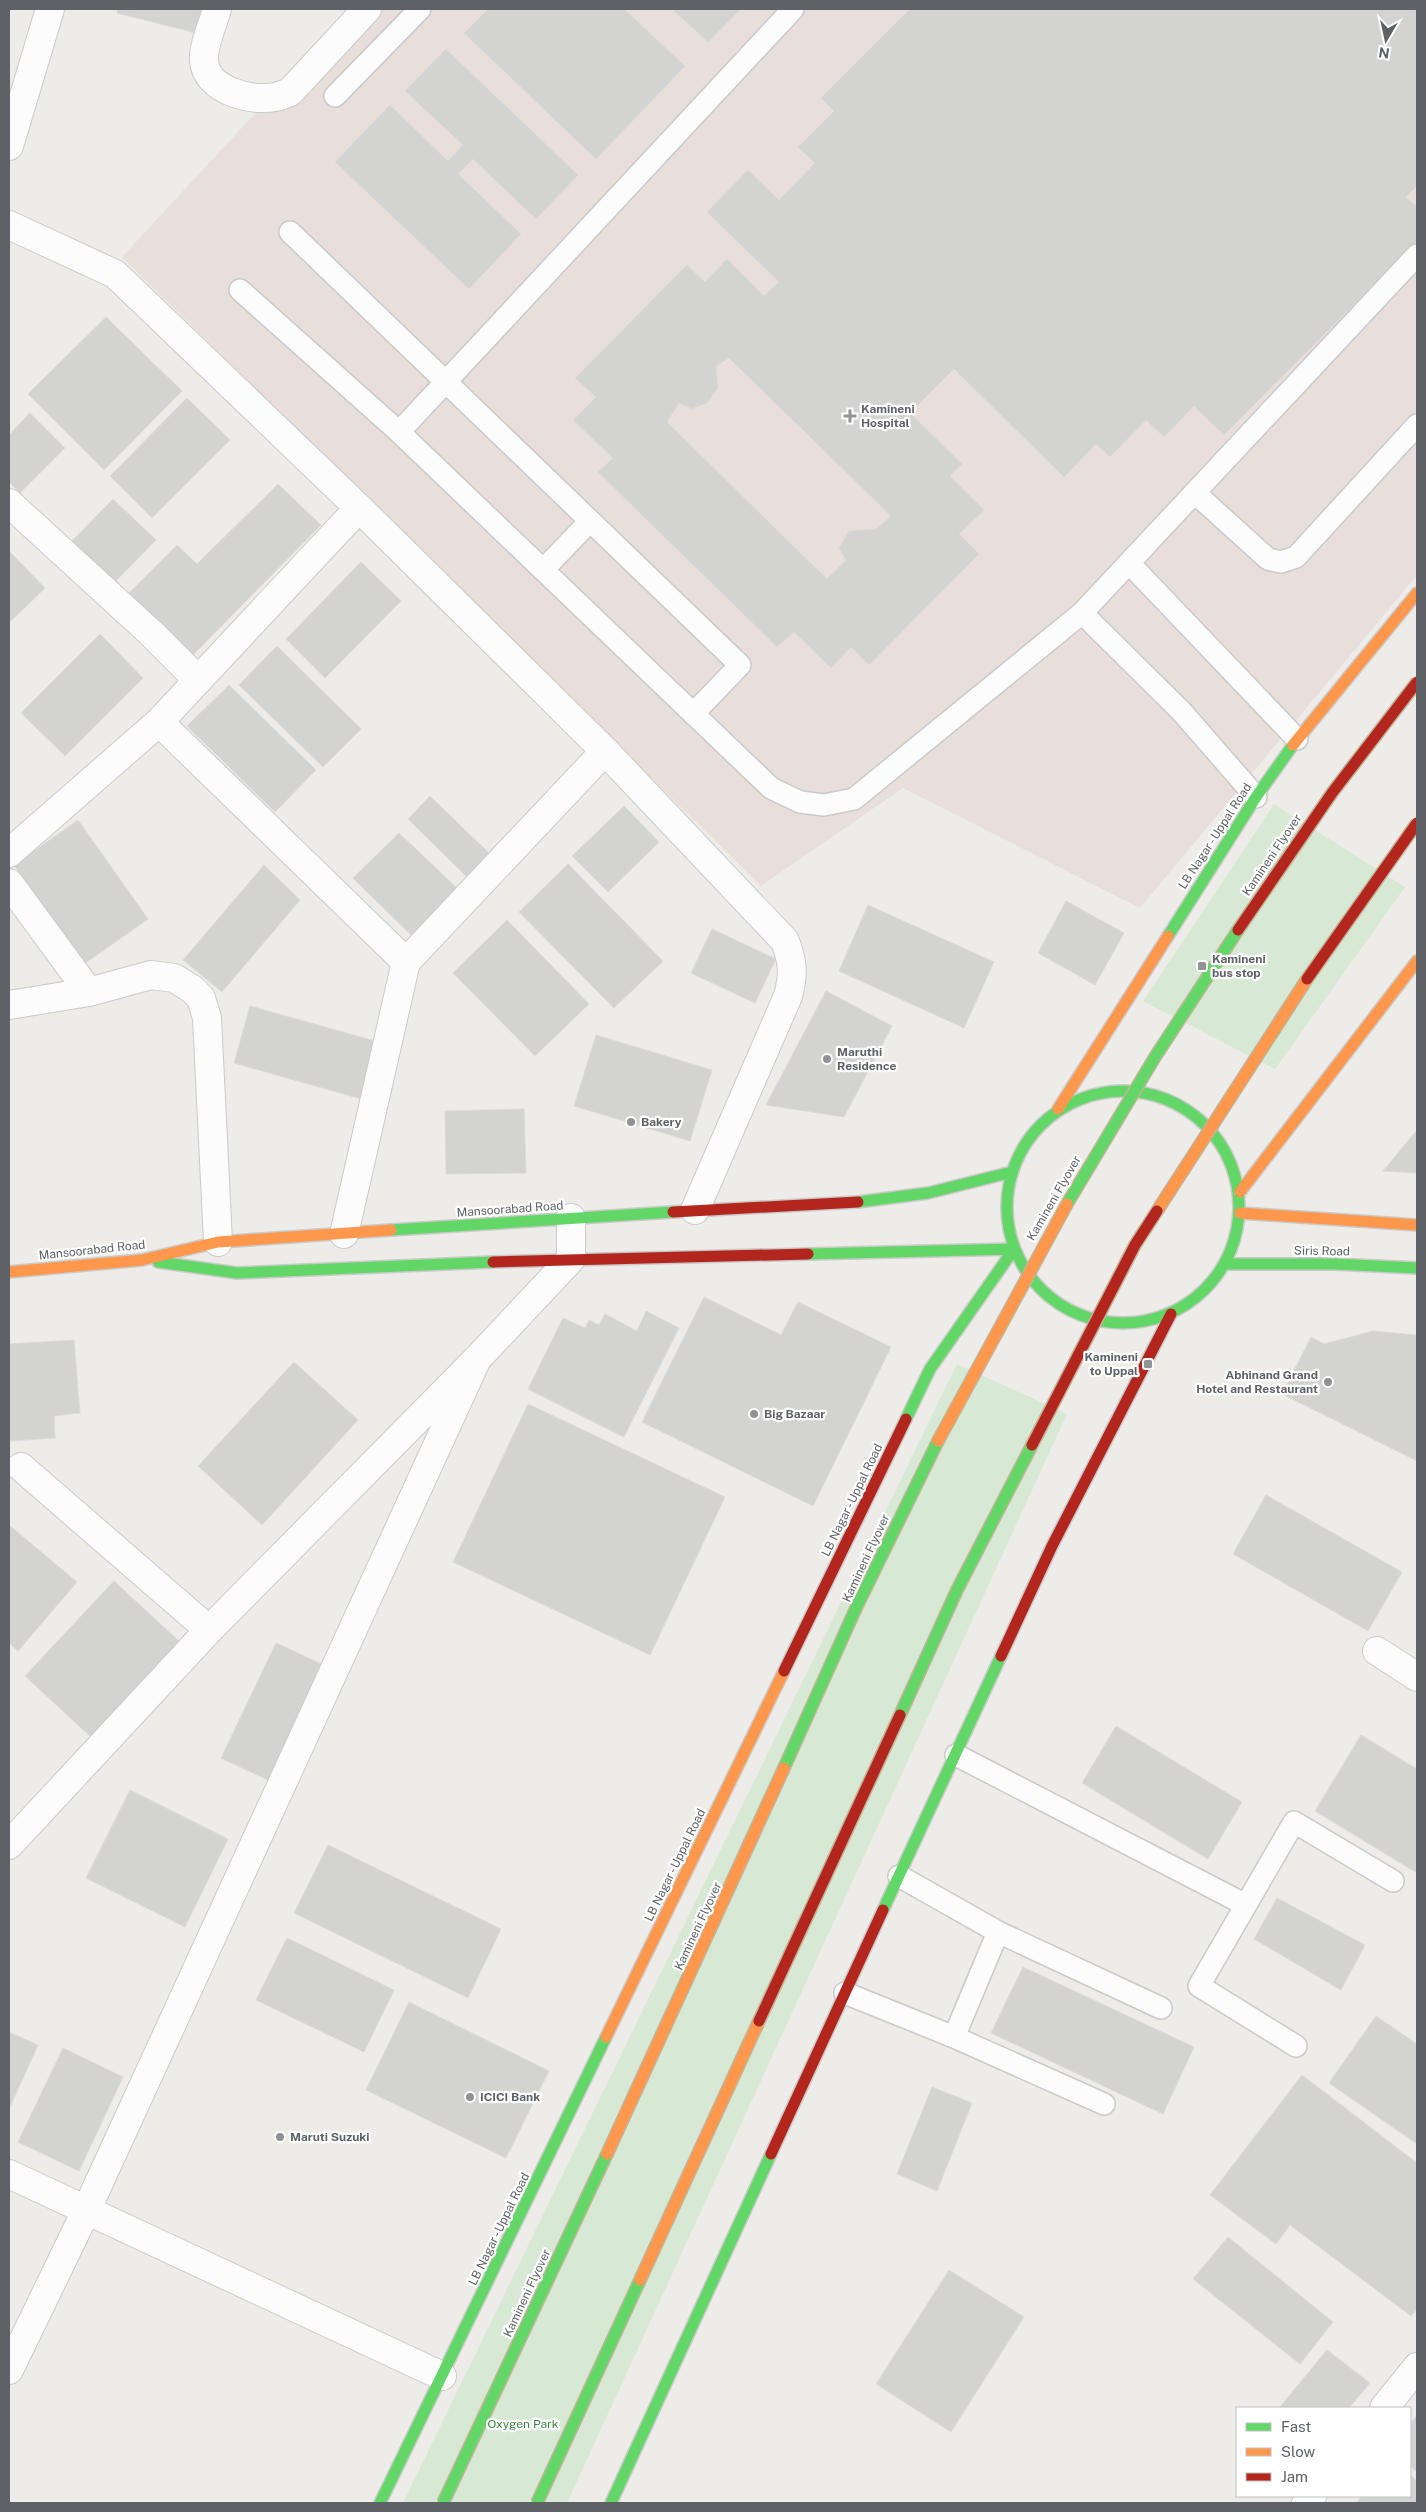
<svg xmlns="http://www.w3.org/2000/svg" width="1426" height="2512" font-family="'Public Sans',sans-serif">
<style>
.medical{fill:#e8dedc}
.green{fill:#d7e8d4}
.building{fill:#d3d3d1;stroke:#dcdbd8;fill-rule:evenodd}
.lines{fill:none;stroke-linecap:round;stroke-linejoin:round}
.lane-casing{stroke:#cacaca;stroke-width:24}
.street-casing{stroke:#cacaca;stroke-width:30}
.fast-casing{stroke:#cacac9;stroke-width:14}
.slow-casing{stroke:#cacac9;stroke-width:14}
.jam-casing{stroke:#cacac9;stroke-width:14}
.lane{stroke:#fcfcfc;stroke-width:21}
.street{stroke:#fcfcfc;stroke-width:28}
.fast{stroke:#63d668;stroke-width:11}
.slow{stroke:#ff974d;stroke-width:11}
.jam{stroke:#b3261e;stroke-width:11}
.fast-bridge-casing{stroke:#c2b498;stroke-width:14;stroke-linecap:butt}
.slow-bridge-casing{stroke:#c2b498;stroke-width:14;stroke-linecap:butt}
.jam-bridge-casing{stroke:#c2b498;stroke-width:14;stroke-linecap:butt}
.fast-bridge{stroke:#63d668;stroke-width:11}
.slow-bridge{stroke:#ff974d;stroke-width:11}
.jam-bridge{stroke:#b3261e;stroke-width:11}
.poi-dot{fill:#909293;stroke:#fff;stroke-width:2}
.labels{text-anchor:middle;stroke-width:4.5;stroke-linejoin:round;paint-order:stroke}
.poi-label{font-size:12px;font-weight:bold;fill:#5e6165;stroke:#fff;text-anchor:start}
.street-label{font-size:12px;fill:#5e6165;stroke:#fff}
.park-label{font-size:12px;fill:#3d853f;stroke:#fff}
</style>
<rect width="100%" height="100%" fill="#edece8"/>
<path class="medical" d="M 352,9 L 1417,9 L 1417,575 L 1140,908 L 903,788 L 761,886 L 122,257 Z"/>
<path class="green" d="M 1274,804 L 1405,887 L 1275,1069 L 1143,1001 Z
M 957,1364 L 1067,1414 L 567,2503 L 403,2503 Z"/>
<path class="building" d="M 118,9 L 206,9 L 200,34 L 117,13 Z
M 488,9 L 624,9 L 685,66 L 596,159 L 464,33 Z
M 672,9 L 741,9 L 708,42 Z
M 910,9 L 1414,9 L 1417,11 L 1417,186 L 1406,197 L 1417,207 L 1417,241 L 1224,435 L 1194,406 L 1164,437 L 1146,420 L 1110,457 L 1096,444 L 1064,477 L 954,369 L 910,413 L 962,464 L 950,476 L 984,510 L 959,534 L 979,554 L 869,665 L 851,647 L 831,668 L 794,632 L 777,647 L 598,472 L 613,458 L 573,420 L 596,397 L 575,378 L 687,265 L 705,282 L 727,259 L 764,296 L 779,282 L 707,212 L 748,170 L 779,200 L 815,163 L 798,147 L 834,111 L 821,98 ZM 729,358 L 891,516 L 876,529 L 849,531 L 839,548 L 846,560 L 827,579 L 667,422 L 679,403 L 692,409 L 707,403 L 718,388 L 716,366 Z
M 446,49 L 578,175 L 536,219 L 473,159 L 458,174 L 521,234 L 469,289 L 335,162 L 390,105 L 448,161 L 463,145 L 405,91 Z
M 106,317 L 182,391 L 104,470 L 28,394 Z
M 187,398 L 230,440 L 152,518 L 110,476 Z
M 30,413 L 65,448 L 20,493 L 9,482 L 9,435 Z
M 278,484 L 321,525 L 189,659 L 126,596 L 177,545 L 197,564 Z
M 113,499 L 156,540 L 111,586 L 69,544 Z
M 9,551 L 45,588 L 9,623 Z
M 361,562 L 401,601 L 325,678 L 286,639 Z
M 100,634 L 143,678 L 65,756 L 21,713 Z
M 277,646 L 361,729 L 323,767 L 239,685 Z
M 229,685 L 316,770 L 275,812 L 187,726 Z
M 430,796 L 492,856 L 469,879 L 408,819 Z
M 624,806 L 659,842 L 608,892 L 572,856 Z
M 78,820 L 148,919 L 84,964 L 14,865 Z
M 399,833 L 458,889 L 412,936 L 353,878 Z
M 568,864 L 663,961 L 614,1008 L 519,912 Z
M 264,865 L 300,900 L 222,992 L 183,960 Z
M 1066,901 L 1124,933 L 1095,985 L 1038,953 Z
M 868,905 L 994,962 L 964,1028 L 839,971 Z
M 507,920 L 589,1004 L 535,1056 L 453,973 Z
M 712,929 L 776,959 L 755,1003 L 691,973 Z
M 826,991 L 892,1026 L 844,1117 L 766,1105 Z
M 250,1006 L 386,1044 L 372,1102 L 234,1063 Z
M 596,1035 L 712,1070 L 690,1141 L 574,1106 Z
M 524,1109 L 526,1173 L 446,1174 L 445,1111 Z
M 1417,1130 L 1417,1173 L 1383,1171 Z
M 704,1297 L 781,1335 L 798,1302 L 891,1347 L 813,1506 L 642,1422 Z
M 646,1311 L 679,1328 L 624,1437 L 528,1389 L 563,1318 L 585,1328 L 589,1320 L 599,1325 L 605,1314 L 637,1331 Z
M 1373,1331 L 1417,1335 L 1417,1461 L 1282,1394 L 1311,1337 L 1324,1344 Z
M 74,1340 L 80,1413 L 54,1416 L 55,1438 L 9,1441 L 9,1344 Z
M 294,1362 L 358,1420 L 262,1525 L 198,1466 Z
M 528,1404 L 725,1497 L 650,1655 L 453,1562 Z
M 1266,1495 L 1402,1572 L 1368,1631 L 1233,1554 Z
M 9,1525 L 77,1582 L 18,1651 L 9,1643 Z
M 114,1581 L 181,1643 L 92,1738 L 25,1676 Z
M 276,1643 L 326,1666 L 272,1782 L 221,1758 Z
M 1116,1726 L 1242,1802 L 1208,1859 L 1082,1783 Z
M 1361,1735 L 1417,1769 L 1417,1873 L 1315,1811 Z
M 130,1790 L 228,1839 L 185,1927 L 86,1878 Z
M 328,1845 L 501,1929 L 468,1998 L 294,1913 Z
M 1277,1898 L 1365,1945 L 1341,1990 L 1254,1939 Z
M 287,1938 L 394,1990 L 364,2052 L 256,2000 Z
M 1023,1967 L 1194,2047 L 1163,2114 L 991,2033 Z
M 409,2002 L 549,2071 L 506,2158 L 366,2090 Z
M 1376,2016 L 1417,2044 L 1417,2144 L 1329,2083 Z
M 9,2032 L 38,2045 L 9,2109 Z
M 63,2048 L 123,2077 L 79,2171 L 18,2142 Z
M 1302,2075 L 1417,2163 L 1417,2309 L 1411,2316 L 1290,2225 L 1276,2244 L 1210,2195 Z
M 932,2087 L 972,2103 L 937,2191 L 897,2174 Z
M 1228,2237 L 1333,2322 L 1300,2364 L 1193,2279 Z
M 949,2270 L 1024,2317 L 951,2432 L 876,2384 Z
M 1327,2350 L 1370,2383 L 1349,2408 L 1279,2408 Z
M 1417,2415 L 1417,2472 L 1410,2466 L 1410,2424 Z
M 1410,2475 L 1417,2481 L 1417,2503 L 1356,2503 L 1362,2496 L 1410,2496 Z"/>
<g class="lines">
<g class="lane-casing">
<path id="lane" d="M 335,96 L 420,9
M 290,232 L 740,665 L 693,714
M 240,290 L 399,432 L 771,788 L 800,802 L 824,805 L 854,799 L 1082,613 L 1417,255
M 399,432 L 793,9
M 1195,493 L 1268,559 L 1281,562 L 1296,557 L 1417,425
M 1129,563 L 1297,739
M 543,570 L 590,521
M 1082,613 L 1182,712 L 1256,797
M 956,1755 L 1246,1905
M 899,1876 L 998,1932 L 1161,2008
M 845,1993 L 954,2037 L 1104,2104
M 954,2037 L 998,1932
M 1296,2046 L 1199,1986 L 1294,1822 L 1393,1881"/>
</g>
<g class="street-casing">
<path id="street" d="M 217,9 C 213,24 203,45 204,61 C 206,90 251,102 275,97 C 280,96 285,94 290,92 L 367,9
M 9,146 L 50,9
M 9,225 L 115,274 L 359,508 L 605,751 L 785,941 C 793,962 794,974 788,996 L 695,1210
M 9,503 L 151,633 L 198,680
M 159,722 L 406,962
M 9,853 L 159,722 L 359,508
M 9,883 L 89,992 L 151,975 L 174,978 L 192,989 L 201,998 L 207,1018 L 218,1242
M 9,1005 L 89,992
M 344,1234 L 406,962 L 605,751
M 21,1467 L 209,1630
M 1377,1651 L 1417,1677
M 9,1845 L 209,1630 L 477,1359 L 571,1259 L 571,1218
M 9,2174 L 442,2376
M 9,2370 L 86,2211 L 477,1359
M 1384,2408 L 1417,2367
M 1306,2503 L 1312,2496"/>
</g>
<g class="fast-casing">
<path id="fast" d="M 1168,936 L 1256,797 L 1293,745
M1007 1207a116 116 0 1 1 232 0a116 116 0 1 1-232 0Z
M 858,1202 L 928,1193 L 1012,1172
M 391,1230 L 673,1212
M 808,1254 L 1014,1249
M 158,1262 L 237,1273 L 493,1262
M 1226,1264 L 1334,1264 L 1417,1268
M 906,1419 L 930,1369 L 1014,1249
M 883,1910 L 1001,1656
M 380,2503 L 606,2037
M 611,2503 L 771,2154"/>
</g>
<g class="slow-casing">
<path id="slow" d="M 1293,745 L 1417,593
M 1058,1109 L 1168,936
M 1240,1192 L 1417,961
M 1240,1213 L 1417,1225
M 9,1272 L 142,1260 L 218,1242 L 391,1230
M 606,2037 L 784,1671"/>
</g>
<g class="jam-casing">
<path id="jam" d="M 673,1212 L 858,1202
M 493,1262 L 808,1254
M 1001,1656 L 1052,1546 L 1171,1314
M 784,1671 L 906,1419
M 771,2154 L 883,1910"/>
</g>
<use href="#lane" class="lane"/>
<use href="#street" class="street"/>
<use href="#fast" class="fast"/>
<use href="#slow" class="slow"/>
<use href="#jam" class="jam"/>
<g class="fast-bridge-casing">
<path id="fast-bridge" d="M 1067,1204 L 1155,1057 L 1238,930
M 900,1715 L 957,1590 L 1032,1445
M 784,1768 L 856,1608 L 938,1441
M 443,2503 L 607,2154
M 537,2503 L 640,2280"/>
</g>
<g class="slow-bridge-casing">
<path id="slow-bridge" d="M 1157,1211 L 1307,979
M 938,1441 L 1067,1204
M 607,2154 L 784,1768
M 640,2280 L 759,2021"/>
</g>
<g class="jam-bridge-casing">
<path id="jam-bridge" d="M 1238,930 L 1332,793 L 1417,682
M 1307,979 L 1417,823
M 1032,1445 L 1135,1245 L 1157,1211
M 759,2021 L 900,1715"/>
</g>
<use href="#fast-bridge" class="fast-bridge"/>
<use href="#slow-bridge" class="slow-bridge"/>
<use href="#jam-bridge" class="jam-bridge"/>
</g>
<g class="poi-dot">
<path d="M847.5 408.5h5v5h5v5h-5v5h-5v-5h-5v-5h5z"/>
<rect x="1197" y="961" width="10" height="10" rx="2.5"/>
<circle cx="827" cy="1059" r="5"/>
<circle cx="631" cy="1122" r="5"/>
<rect x="1143" y="1359" width="10" height="10" rx="2.5"/>
<circle cx="1328" cy="1382" r="5"/>
<circle cx="754" cy="1414" r="5"/>
<circle cx="470" cy="2097" r="5"/>
<circle cx="280" cy="2137" r="5"/>
</g>
<g class="labels">
<g class="poi-label">
<text x="861" y="413">Kamineni<tspan x="861" dy="14">Hospital</tspan></text>
<text x="1212" y="963">Kamineni<tspan x="1212" dy="14">bus stop</tspan></text>
<text x="837" y="1056">Maruthi<tspan x="837" dy="14">Residence</tspan></text>
<text x="641" y="1126">Bakery</text>
<text x="1138" y="1361" text-anchor="end">Kamineni<tspan x="1138" dy="14">to Uppal</tspan></text>
<text x="1318" y="1379" text-anchor="end">Abhinand Grand<tspan x="1318" dy="14">Hotel and Restaurant</tspan></text>
<text x="764" y="1418">Big Bazaar</text>
<text x="480" y="2101">ICICI Bank</text>
<text x="290" y="2141">Maruti Suzuki</text>
</g>
<g class="street-label">
<text transform="translate(1215 836) rotate(-57)" y="4">LB Nagar - Uppal Road</text>
<text transform="translate(1272 855) rotate(-56)" y="4">Kamineni Flyover</text>
<text transform="translate(1054 1198) rotate(-60)" y="4">Kamineni Flyover</text>
<text transform="translate(510 1209) rotate(-4)" y="4">Mansoorabad Road</text>
<text transform="translate(92 1250) rotate(-6)" y="4">Mansoorabad Road</text>
<text transform="translate(1322 1251) rotate(1)" y="4">Siris Road</text>
<text transform="translate(852 1500) rotate(-64)" y="4">LB Nagar - Uppal Road</text>
<text transform="translate(866 1558) rotate(-65)" y="4">Kamineni Flyover</text>
<text transform="translate(675 1865) rotate(-64)" y="4">LB Nagar - Uppal Road</text>
<text transform="translate(698 1926) rotate(-65)" y="4">Kamineni Flyover</text>
<text transform="translate(499 2229) rotate(-64)" y="4">LB Nagar - Uppal Road</text>
<text transform="translate(527 2293) rotate(-65)" y="4">Kamineni Flyover</text>
</g>
<g class="park-label">
<text x="523" y="2428">Oxygen Park</text>
</g>
</g>
<rect width="1426" height="2512" fill="none" stroke="#5e6165" stroke-width="20"/>
<rect x="1236" y="2407" width="175" height="90" fill="#ffffff" stroke="#bfc0c1"/>
<rect x="1246" y="2423" width="25" height="8" fill="#63d668" stroke="#bfc0c1"/>
<text x="1281" y="2432" font-size="15" fill="#5e6165">Fast</text>
<rect x="1246" y="2448" width="25" height="8" fill="#ff974d" stroke="#bfc0c1"/>
<text x="1281" y="2457" font-size="15" fill="#5e6165">Slow</text>
<rect x="1246" y="2473" width="25" height="8" fill="#b3261e" stroke="#bfc0c1"/>
<text x="1281" y="2482" font-size="15" fill="#5e6165">Jam</text>
<g transform="translate(1386 40) rotate(189)" stroke="#ffffff" stroke-width="4" paint-order="stroke">
<path d="M0-4L9 19L0 12L-9 19Z" fill="#5e6165"/>
<text y="-8" font-size="14" font-weight="bold" text-anchor="middle" fill="#5e6165">N</text>
</g>
</svg>
